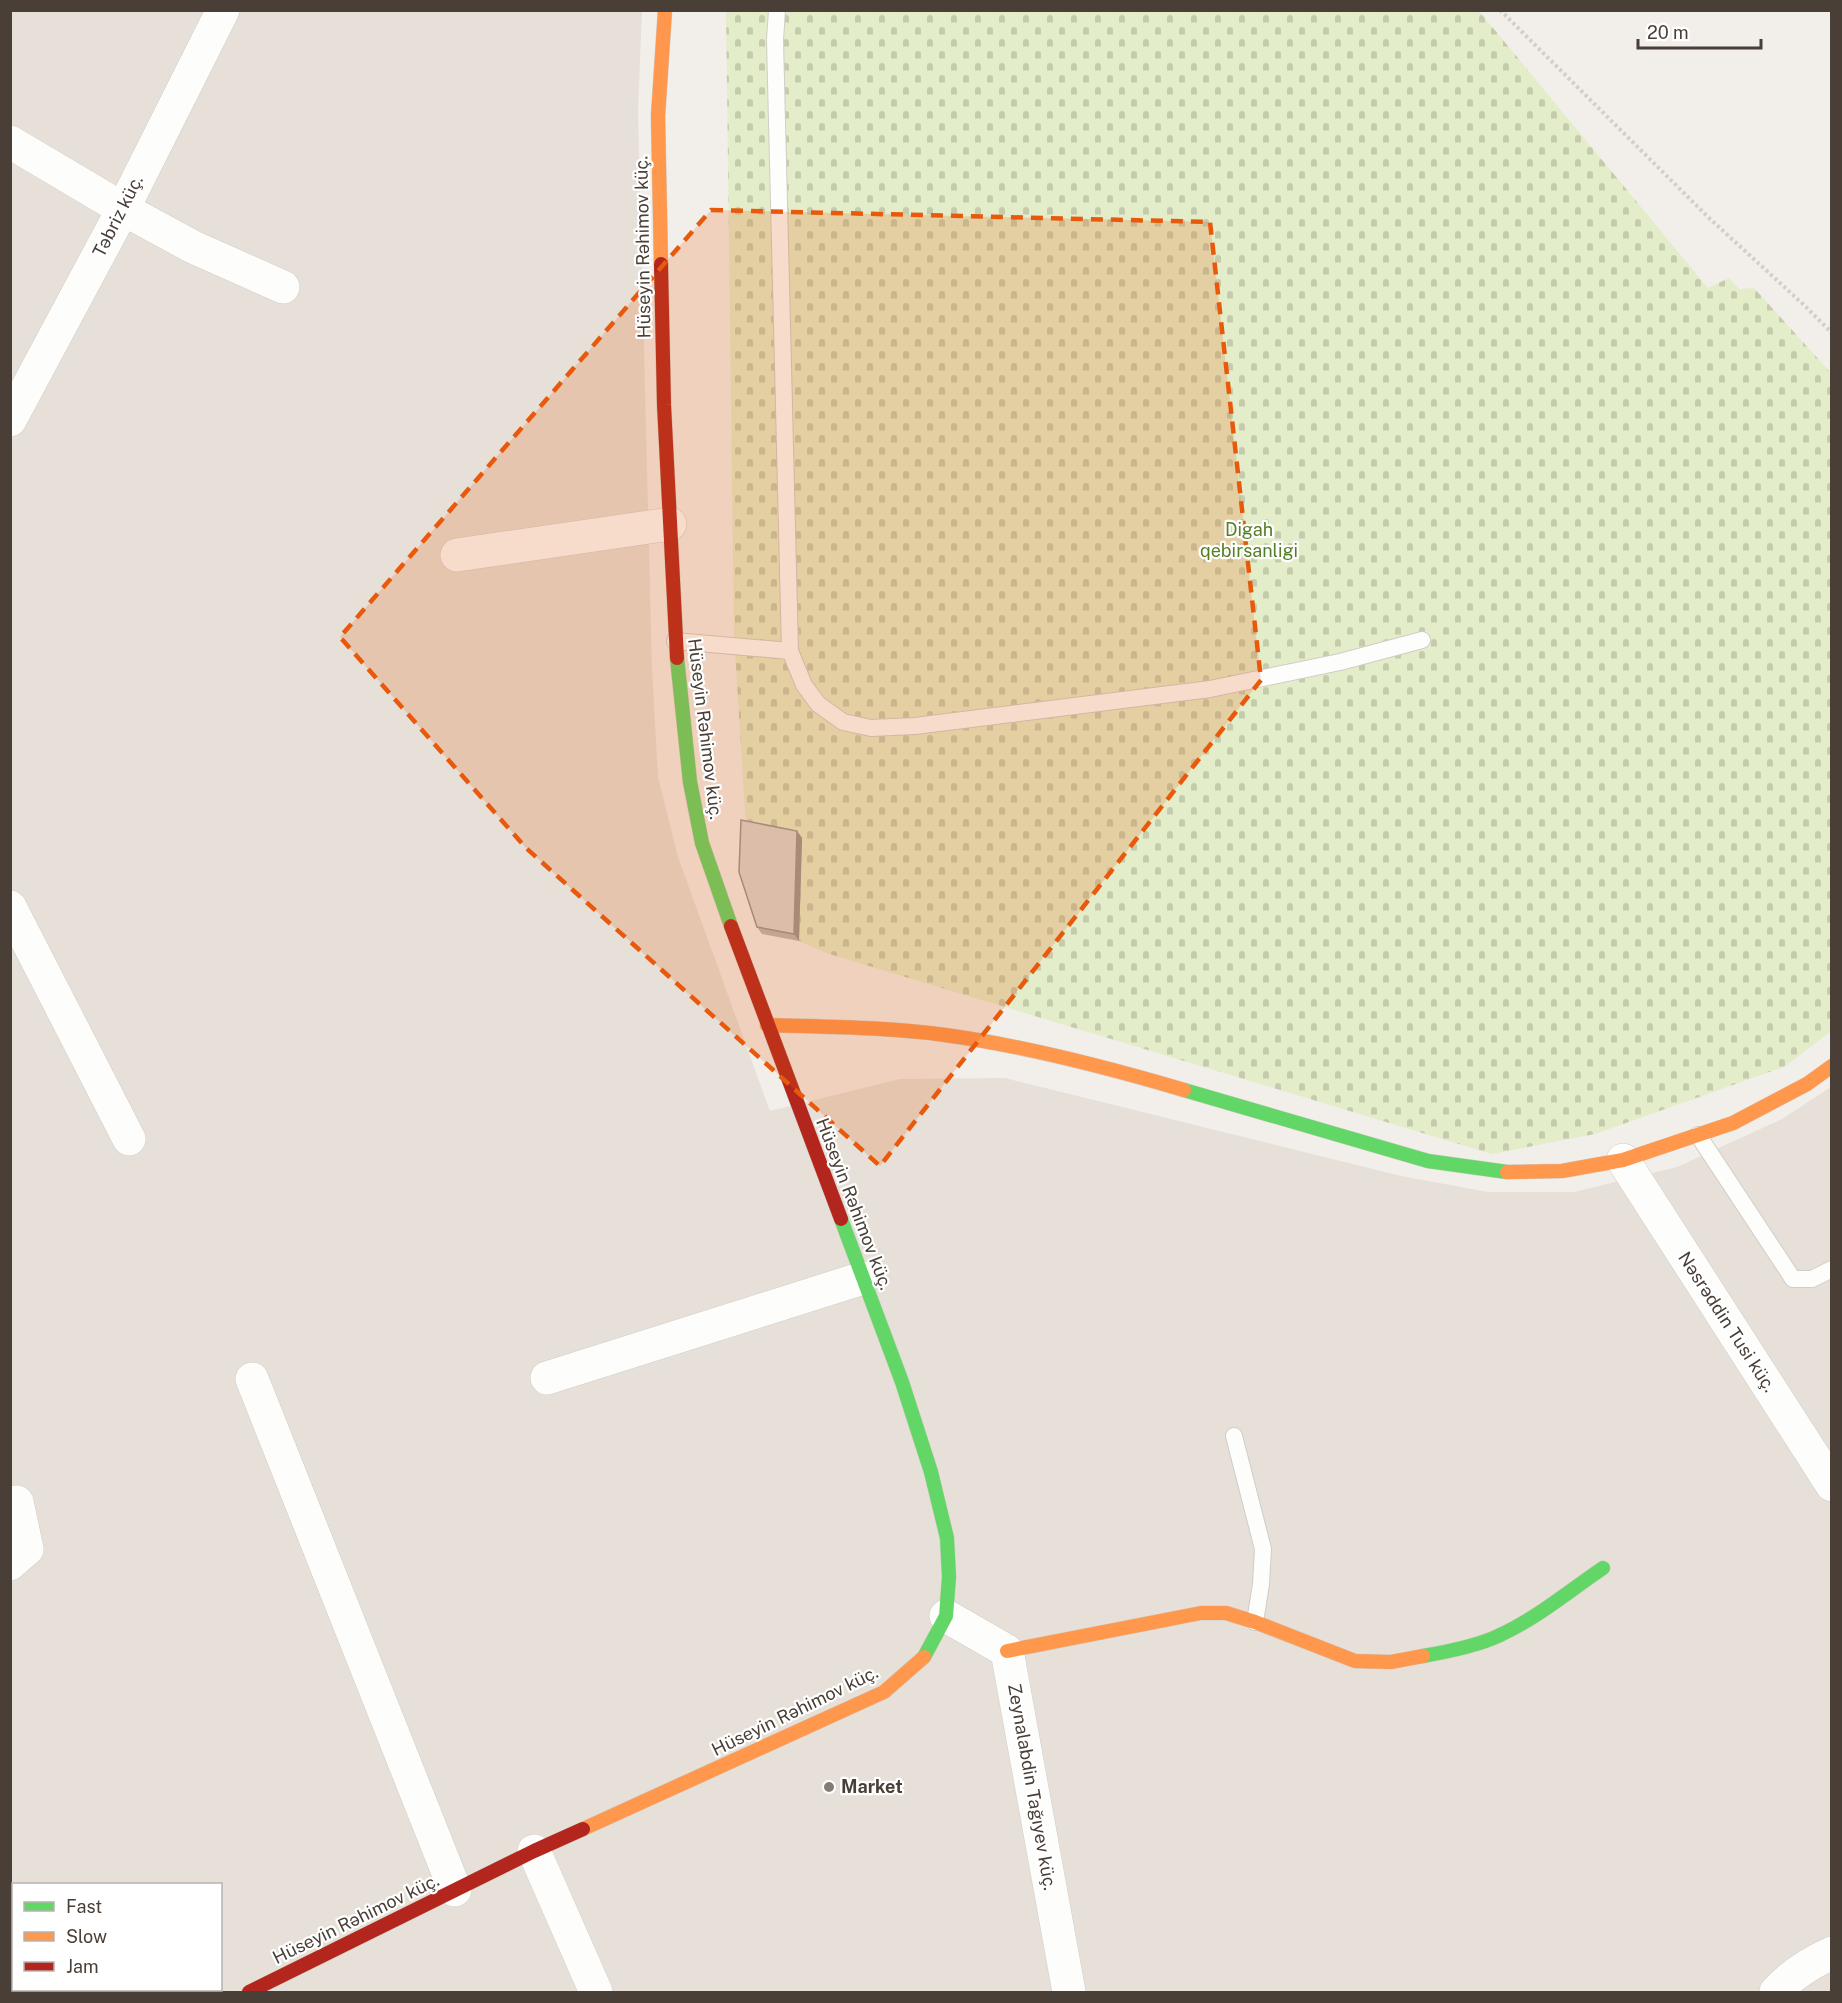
<svg xmlns="http://www.w3.org/2000/svg" width="1842" height="2003" font-family="'Public Sans',sans-serif">
<style>
.residential{fill:#e6e0d8;fill-rule:evenodd}
.cemetery{fill:url(#cemetery-stones)}
.lines{fill:none;stroke-linecap:round;stroke-linejoin:round}
.lane-casing{stroke:#d0cdc8;stroke-width:18}
.street-casing{stroke:#d0cdc8;stroke-width:34}
.fast-casing{stroke:#d3ccc3;stroke-width:15}
.slow-casing{stroke:#d3ccc3;stroke-width:15}
.jam-casing{stroke:#d3ccc3;stroke-width:15}
.path{stroke:#d2cfca;stroke-width:4;stroke-dasharray:3 3;stroke-linecap:butt}
.lane{stroke:#fdfdfc;stroke-width:16}
.street{stroke:#fdfdfc;stroke-width:33}
.fast{stroke:#63d668;stroke-width:14}
.slow{stroke:#ff974d;stroke-width:14}
.jam{stroke:#b3261e;stroke-width:14}
.wall{fill:#bbb8b5}
.shaded-wall{fill:#999693}
.building{fill:#dad6d2;stroke:#999693;stroke-width:1.5}
.marked{fill:#e8590c;fill-opacity:0.2;stroke:#e8590c;stroke-width:4.5;stroke-dasharray:12 8;stroke-linejoin:round}
.poi-dot{fill:#847d75;stroke:#fff;stroke-width:2}
.labels{text-anchor:middle;stroke-width:4.5;stroke-linejoin:round;paint-order:stroke}
.street-label{font-size:18px;fill:#493f36;stroke:#fff}
.park-label{font-size:18px;fill:#547f25;stroke:#fff}
.poi-label{font-size:18px;font-weight:bold;fill:#493f36;stroke:#fff;text-anchor:start}
</style>
<defs>
<pattern id="cemetery-stones" width="16" height="16" patternUnits="userSpaceOnUse" patternTransform="scale(1.5)"><rect width="16" height="16" fill="#e4edca"/><path d="M2 7V4a2 2 0 0 1 4 0v3zM10 15v-3a2 2 0 0 1 4 0v3z" fill="#c5ccae"/></pattern>
</defs>
<rect width="100%" height="100%" fill="#f2efeb"/>
<path class="residential" d="M 11,11 L 642,11 L 638,112 L 652,669 L 658,777 L 678,857 L 770,1111 L 900,1079 L 1005,1078 L 1401,1176 L 1488,1192 L 1574,1192 L 1677,1167 L 1782,1119 L 1831,1087 L 1831,1992 L 11,1992 ZM 14,1884 L 220,1884 L 220,1990 L 14,1990 Z"/>
<path class="cemetery" d="M 726,11 L 1479,11 L 1708,288 L 1729,278 L 1739,289 L 1754,288 L 1831,373 L 1831,1031 L 1786,1066 L 1595,1134 L 1492,1154 L 826,953 L 799,941 L 802,839 L 746,827 L 734,635 Z"/>
<g class="lines">
<g class="lane-casing">
<path id="lane" d="M 777,10 L 775,40 L 790,651 L 804,685 L 818,704 L 843,722 L 871,728 L 915,726 L 1210,689 L 1340,662 L 1422,640
M 675,641 L 790,651
M 1698,1135 L 1793,1279 L 1812,1279 L 1832,1269
M 1234,1436 L 1263,1549 L 1261,1584 L 1255,1622"/>
</g>
<g class="street-casing">
<path id="street" d="M 10,142 L 123,209 L 193,247 L 283,287
M 10,420 L 123,209 L 223,10
M 457,555 L 670,524
M 10,907 L 129,1139
M 1623,1160 L 1832,1485
M 547,1378 L 863,1278
M 252,1379 L 455,1890
M 10,1564 L 27,1549 L 17,1502
M 946,1616 L 1007,1651 L 1069,1992
M 534,1851 L 596,1992
M 1776,1992 C 1792,1974 1810,1963 1832,1953"/>
</g>
<g class="fast-casing">
<path id="fast" d="M 677,658 L 690,782 L 702,843 L 731,926
M 1184,1090 L 1428,1161 L 1507,1172
M 841,1219 L 902,1382 L 931,1472 L 947,1538 L 949,1577 L 946,1616 L 924,1657
M 1423,1656 C 1446,1652 1477,1646 1498,1636 C 1536,1619 1569,1591 1603,1568"/>
</g>
<g class="slow-casing">
<path id="slow" d="M 661,264 L 658,116 L 665,10
M 767,1025 C 826,1027 886,1027 945,1035 C 1026,1046 1106,1067 1184,1090
M 1507,1172 L 1562,1171 L 1623,1160 L 1733,1123 L 1807,1084 L 1832,1066
M 1007,1651 L 1201,1613 L 1226,1613 L 1255,1622 L 1355,1661 L 1391,1662 L 1423,1656
M 583,1829 L 884,1692 L 924,1657"/>
</g>
<g class="jam-casing">
<path id="jam" d="M 661,264 L 664,405 L 677,658
M 731,926 L 841,1219
M 249,1992 L 534,1851 L 583,1829"/>
</g>
<path class="path" d="M 1500,10 L 1709,218 L 1804,305 L 1832,333"/>
<use href="#lane" class="lane"/>
<use href="#street" class="street"/>
<use href="#fast" class="fast"/>
<use href="#slow" class="slow"/>
<use href="#jam" class="jam"/>
</g>
<path class="wall" d="M 797,831 L 802,838 L 799,941 L 762,934 L 757,927 Z"/>
<path class="shaded-wall" d="M 797,831 L 802,838 L 799,941 L 794,934 Z"/>
<path class="building" d="M 741,820 L 797,831 L 794,934 L 757,927 L 739,872 Z"/>
<path class="marked" d="M 711,210 L 1210,222 L 1261,680 L 880,1166 L 526,848 L 340,637 Z"/>
<circle class="poi-dot" cx="829" cy="1787" r="6"/>
<g class="labels">
<g class="street-label">
<text transform="translate(118 216) rotate(-63)" y="6">Təbriz küç.</text>
<text transform="translate(643 247) rotate(-91)" y="6">Hüseyin Rəhimov küç.</text>
<text transform="translate(705 729) rotate(83)" y="6">Hüseyin Rəhimov küç.</text>
<text transform="translate(854 1204) rotate(69)" y="6">Hüseyin Rəhimov küç.</text>
<text transform="translate(1727 1322) rotate(57)" y="6">Nəsrəddin Tusi küç.</text>
<text transform="translate(795 1711) rotate(-26)" y="6">Hüseyin Rəhimov küç.</text>
<text transform="translate(1032 1787) rotate(80)" y="6">Zeynalabdin Tağıyev küç.</text>
<text transform="translate(356 1919) rotate(-26)" y="6">Hüseyin Rəhimov küç.</text>
</g>
<g class="park-label">
<text x="1249" y="536">Digah<tspan x="1249" dy="21">qebirsanligi</tspan></text>
</g>
<g class="poi-label">
<text x="841" y="1793">Market</text>
</g>
</g>
<rect width="1842" height="2003" fill="none" stroke="#493f36" stroke-width="24"/>
<rect x="12" y="1883" width="210" height="108" fill="#ffffff" stroke="#b6b2af" stroke-width="1.5"/>
<rect x="24" y="1902" width="30" height="9" fill="#63d668" stroke="#b6b2af" stroke-width="1.5"/>
<text x="66" y="1913" font-size="18" fill="#493f36">Fast</text>
<rect x="24" y="1932" width="30" height="9" fill="#ff974d" stroke="#b6b2af" stroke-width="1.5"/>
<text x="66" y="1943" font-size="18" fill="#493f36">Slow</text>
<rect x="24" y="1962" width="30" height="9" fill="#b3261e" stroke="#b6b2af" stroke-width="1.5"/>
<text x="66" y="1973" font-size="18" fill="#493f36">Jam</text>
<path d="M1638 39v9h123v-9" fill="none" stroke="#493f36" stroke-width="3"/>
<text x="1647" y="39" font-size="18" fill="#493f36" stroke="#ffffff" stroke-width="4.5" paint-order="stroke">20 m</text>
</svg>
